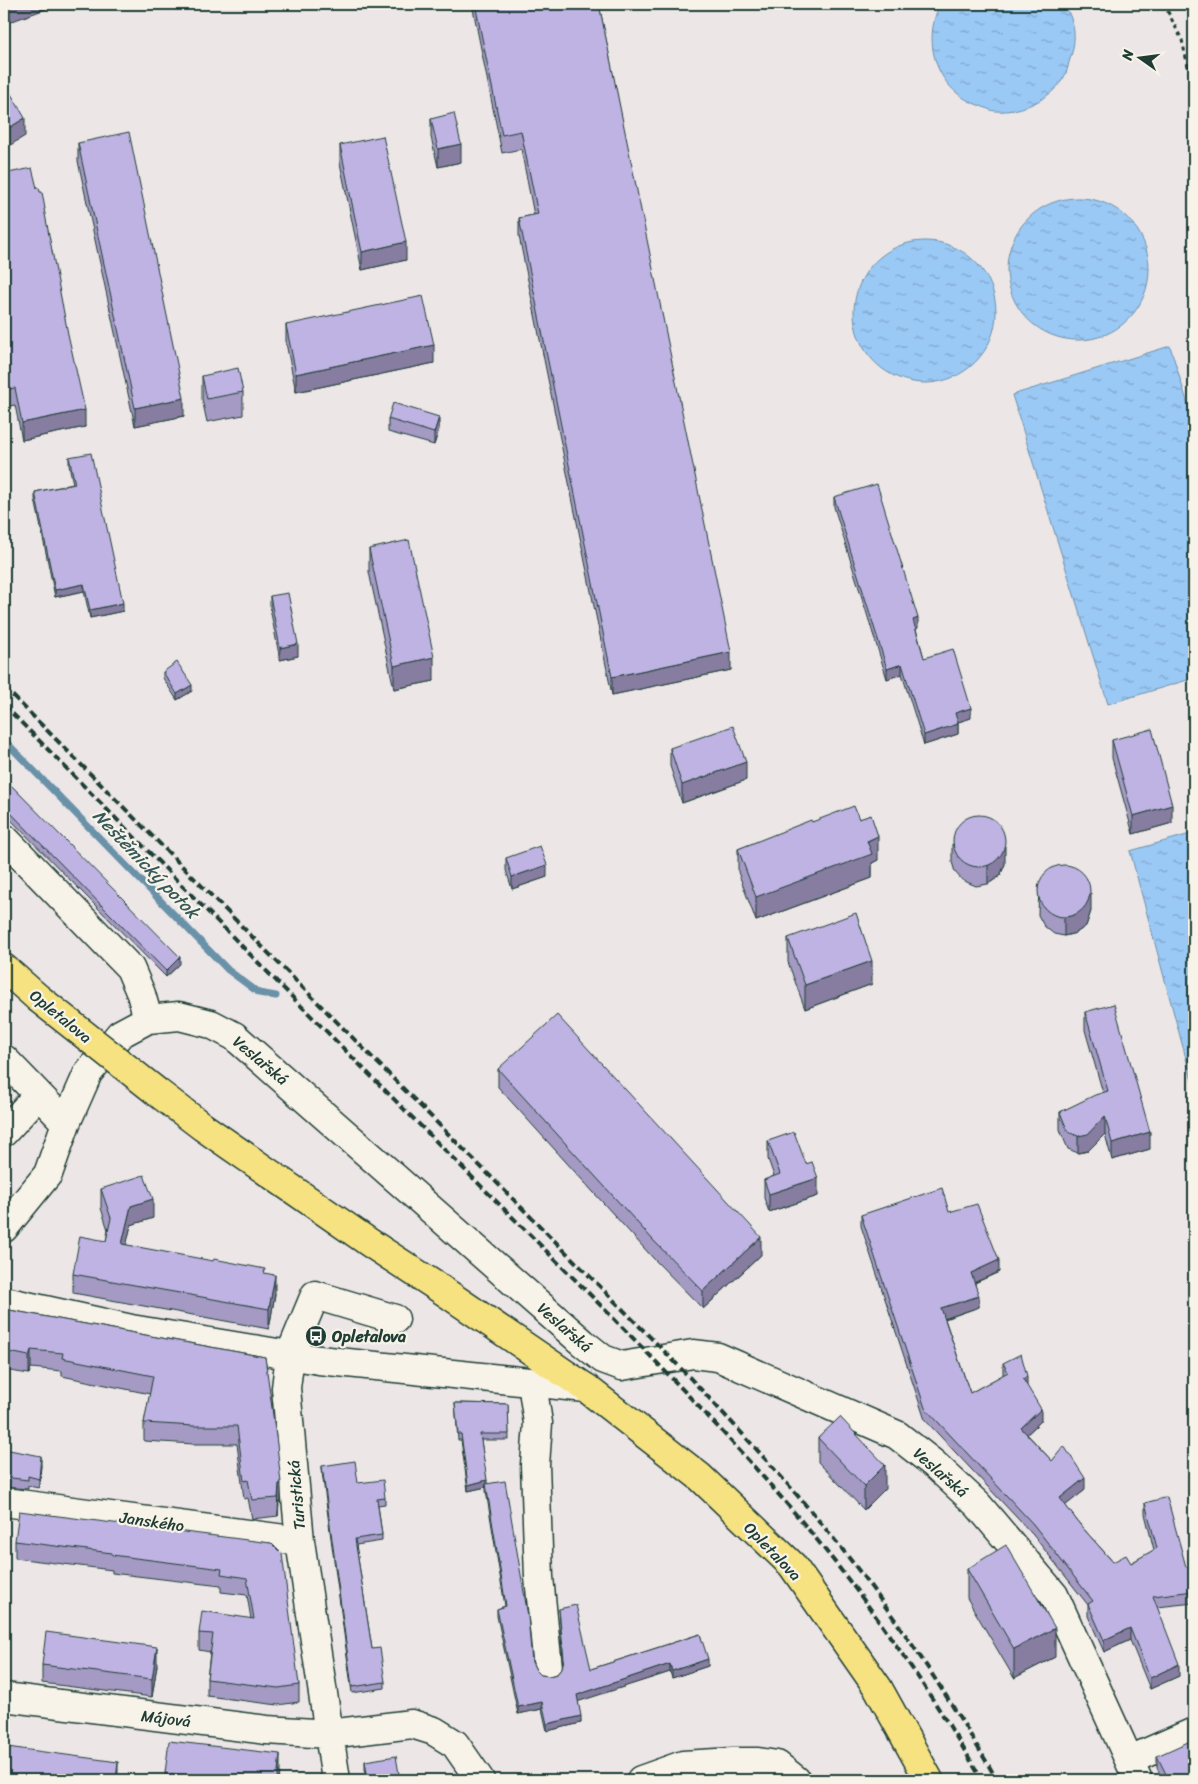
<svg xmlns="http://www.w3.org/2000/svg" width="1198" height="1784" font-family="Sriracha,sans-serif">
<style>
.water{fill:url(#water-ripples);stroke:#6991a8}
.lines{fill:none;stroke-linecap:round;stroke-linejoin:round}
.stream{stroke:#6991a8;stroke-width:7}
.minor-casing{stroke:#1f3d34;stroke-width:31}
.major-casing{stroke:#1f3d34;stroke-width:31}
.path{stroke:#1f3d34;stroke-width:3;stroke-dasharray:4 4;stroke-linecap:butt}
.minor{stroke:#f7f3e8;stroke-width:28}
.major{stroke:#f7e281;stroke-width:28}
.rail{stroke:#1f3d34;stroke-width:4;stroke-dasharray:8 4;stroke-linecap:butt}
.major-bridge-casing{stroke:#1f3d34;stroke-width:31;stroke-linecap:butt}
.major-bridge{stroke:#f7e281;stroke-width:28}
.wall{fill:#a49ac4;stroke:#1f3d34}
.shaded-wall{fill:#867da0;stroke:#1f3d34}
.building{fill:#bfb3e4;stroke:#1f3d34}
.labels{text-anchor:middle;stroke-width:4.5;stroke-linejoin:round;paint-order:stroke}
.street-label{font-size:16px;fill:#1f3d34;stroke:#f7f3e8}
.poi-label{font-size:16px;font-weight:bold;fill:#1f3d34;stroke:#f7f3e8;text-anchor:start}
.water-label{font-size:18px;font-style:italic;fill:#38595b;stroke:#f7f3e8}
</style>
<defs>
<pattern id="water-ripples" width="26" height="14" patternUnits="userSpaceOnUse" patternTransform="scale(1.25)"><rect width="26" height="14" fill="#9bc9f6"/><path d="M2 4q2-2 4 0t4 0M15 11q2-2 4 0t4 0" fill="none" stroke="#7ea4c8"/></pattern>
</defs>
<rect width="100%" height="100%" fill="#ece6e7"/>
<filter id="ink" filterUnits="userSpaceOnUse"><feTurbulence type="fractalNoise" baseFrequency=".02" numOctaves="2"/><feDisplacementMap in="SourceGraphic" scale="10" xChannelSelector="R" yChannelSelector="G"/><feConvolveMatrix kernelMatrix="1 2 1 2 8 2 1 2 1" color-interpolation-filters="sRGB"/></filter>
<g filter="url(#ink)">
<path class="water" d="M 940,4 L 1064,4 C 1076,24 1077,40 1069,62 C 1068,67 1067,72 1064,77 C 1052,99 1020,113 996,111 C 991,111 986,108 981,106 C 937,92 921,44 940,4 Z
M1007 269a71 71 0 1 1 142 0a71 71 0 1 1-142 0Z
M854 312a71 71 0 1 1 142 0a71 71 0 1 1-142 0Z
M 1170,346 L 1194,424 L 1194,678 L 1108,704 L 1012,395 Z
M 1194,833 L 1194,1088 L 1130,851 Z"/>
<g class="lines">
<path class="stream" d="M 4,740 L 228,970 L 259,993 L 276,996"/>
<g class="minor-casing">
<path id="minor" d="M 4,838 L 130,968 L 141,994 L 148,1019
M 4,1059 L 66,1123
M 4,1132 L 38,1095
M 4,1228 L 48,1174 L 66,1123 L 88,1073 L 120,1034 L 148,1019 L 179,1016 L 211,1024 L 234,1036 L 583,1343 L 603,1359 L 622,1366 L 693,1354 L 718,1357 L 897,1435 L 934,1464 L 978,1505 L 1054,1595 L 1138,1780
M 4,1301 L 131,1329 L 319,1360 L 586,1388
M 532,1383 L 538,1423 L 535,1465 L 539,1577 L 548,1668
M 4,1502 L 300,1541
M 4,1697 L 267,1730 L 329,1734 L 412,1724 L 434,1731 L 455,1744 L 480,1780
M 1130,1760 L 1194,1732
M 336,1780 L 300,1541 L 286,1388 L 290,1355 L 315,1295 L 395,1319
M 641,1780 L 683,1765 L 733,1762 L 758,1762 L 777,1765 L 796,1780"/>
</g>
<g class="major-casing">
<path id="major" d="M 4,968 L 38,998
M 157,1092 L 203,1127 L 370,1243 L 445,1292 L 586,1388 L 700,1477 L 792,1565 L 878,1688 L 929,1780"/>
</g>
<path class="path" d="M 1164,4 L 1182,40 L 1194,93"/>
<use href="#minor" class="minor"/>
<use href="#major" class="major"/>
<path class="rail" d="M 4,687 L 670,1357 C 733,1423 797,1491 853,1563 C 906,1632 954,1705 997,1780
M 4,705 C 157,860 309,1015 463,1168 C 575,1280 689,1390 793,1511 C 862,1592 929,1688 982,1780"/>
<g class="major-bridge-casing">
<path id="major-bridge" d="M 38,998 L 157,1092"/>
</g>
<use href="#major-bridge" class="major-bridge"/>
</g>
<path class="wall" d="M 472,4 L 599,4 L 731,670 L 612,695 L 519,236 L 519,218 L 534,215 L 521,149 L 502,153 Z
M 431,119 L 461,162 L 438,167 L 431,137 Z
M 78,143 L 184,416 L 135,426 L 78,161 Z
M 340,145 L 406,260 L 362,270 L 340,163 Z
M 4,174 L 37,188 L 45,217 L 85,427 L 22,440 L 15,405 L 4,407 Z
M 286,325 L 434,363 L 296,392 L 286,343 Z
M 202,376 L 243,392 L 243,415 L 207,422 L 202,399 Z
M 388,419 L 439,429 L 434,445 L 388,432 Z
M 69,457 L 123,611 L 90,618 L 84,591 L 55,597 L 35,499 L 35,492 L 73,484 L 69,465 Z
M 834,497 L 918,628 L 916,629 L 924,658 L 971,718 L 958,722 L 958,734 L 924,745 L 902,674 L 887,679 L 834,507 Z
M 369,549 L 434,681 L 394,689 L 369,572 Z
M 270,596 L 298,656 L 280,660 L 270,608 Z
M 163,672 L 192,691 L 177,700 L 163,678 Z
M 1112,740 L 1172,823 L 1133,834 L 1112,758 Z
M 670,748 L 746,780 L 682,803 L 670,766 Z
M 4,778 L 180,964 L 166,977 L 4,813 Z
M 859,819 L 878,860 L 872,863 L 872,878 L 756,921 L 738,872 L 738,849 L 812,822 Z
M 952,844 L 1005,864 L 1000,876 L 988,884 L 976,886 L 962,880 L 955,872 L 952,862 Z
M 506,858 L 547,877 L 512,889 L 506,870 Z
M 1039,885 L 1091,911 L 1086,926 L 1076,933 L 1064,936 L 1054,934 L 1044,926 L 1038,915 Z
M 788,938 L 872,984 L 805,1009 L 788,962 Z
M 1085,1012 L 1150,1149 L 1112,1160 L 1105,1134 L 1088,1151 L 1078,1153 L 1068,1149 L 1060,1130 L 1060,1112 L 1103,1093 L 1085,1030 Z
M 498,1069 L 761,1255 L 703,1309 L 653,1258 L 498,1087 Z
M 768,1141 L 806,1164 L 818,1196 L 769,1212 L 764,1198 L 764,1180 L 774,1176 L 768,1159 Z
M 101,1189 L 153,1218 L 131,1225 L 126,1245 L 265,1273 L 275,1294 L 269,1329 L 73,1293 L 73,1274 L 106,1241 L 108,1230 L 101,1208 Z
M 949,1212 L 999,1272 L 975,1283 L 979,1307 L 945,1319 L 970,1393 L 1003,1375 L 1003,1363 L 1027,1387 L 1041,1421 L 1027,1434 L 1052,1461 L 1085,1490 L 1065,1505 L 1081,1526 L 1113,1562 L 1131,1563 L 1154,1550 L 1145,1514 L 1145,1503 L 1186,1567 L 1194,1568 L 1194,1603 L 1157,1607 L 1179,1676 L 1150,1689 L 1130,1640 L 1104,1652 L 1088,1616 L 1088,1605 L 1033,1535 L 925,1420 L 861,1226 L 861,1215 Z
M 4,1309 L 265,1357 L 281,1502 L 279,1502 L 278,1516 L 252,1519 L 248,1498 L 244,1499 L 237,1444 L 194,1444 L 144,1441 L 144,1423 L 150,1394 L 62,1376 L 62,1371 L 31,1368 L 29,1374 L 4,1370 Z
M 455,1403 L 508,1404 L 509,1440 L 481,1440 L 487,1484 L 532,1662 L 536,1670 L 541,1675 L 549,1676 L 557,1674 L 562,1668 L 563,1662 L 559,1609 L 591,1669 L 700,1634 L 708,1666 L 672,1678 L 670,1672 L 578,1701 L 581,1723 L 547,1731 L 542,1709 L 518,1714 L 497,1616 L 497,1609 L 505,1606 L 486,1491 L 486,1487 L 468,1491 L 461,1440 L 458,1440 Z
M 818,1438 L 885,1489 L 864,1510 L 818,1462 Z
M 4,1449 L 41,1465 L 39,1488 L 28,1486 L 28,1489 L 4,1487 Z
M 322,1466 L 385,1498 L 385,1504 L 378,1505 L 382,1535 L 382,1541 L 356,1545 L 372,1649 L 385,1682 L 385,1688 L 352,1693 L 322,1472 Z
M 15,1541 L 271,1543 L 299,1685 L 299,1702 L 278,1705 L 207,1696 L 207,1679 L 210,1652 L 199,1650 L 199,1633 L 251,1619 L 247,1595 L 221,1592 L 221,1586 L 112,1573 L 112,1570 L 15,1558 Z
M 967,1569 L 1055,1657 L 1014,1678 L 967,1598 Z
M 42,1665 L 157,1665 L 152,1697 L 42,1683 Z
M 1157,1756 L 1194,1780 L 1163,1780 L 1157,1768 Z
M 365,1761 L 400,1780 L 367,1780 L 365,1769 Z
M 280,1772 L 279,1780 L 165,1780 L 165,1773 Z"/>
<path class="shaded-wall" d="M 13,4 L 57,4 L 57,5 L 4,24 L 4,7 Z
M 59,4 L 74,4 L 59,9 Z
M 25,118 L 25,136 L 4,149 L 4,131 Z
M 461,144 L 461,162 L 438,167 L 438,149 Z
M 406,242 L 406,260 L 362,270 L 362,252 Z
M 434,345 L 434,363 L 296,392 L 296,374 Z
M 184,398 L 184,416 L 135,426 L 135,408 Z
M 85,410 L 85,427 L 22,440 L 22,423 Z
M 439,417 L 439,429 L 434,445 L 434,433 Z
M 84,584 L 84,591 L 55,597 L 55,590 Z
M 123,603 L 123,611 L 90,618 L 90,610 Z
M 918,618 L 918,628 L 913,630 L 913,620 Z
M 298,644 L 298,656 L 280,660 L 280,648 Z
M 731,652 L 731,670 L 612,695 L 612,677 Z
M 434,657 L 434,681 L 394,689 L 394,666 Z
M 902,664 L 902,674 L 887,679 L 887,669 Z
M 192,685 L 192,691 L 177,700 L 177,694 Z
M 971,708 L 971,718 L 955,723 L 955,713 Z
M 958,724 L 958,734 L 924,745 L 924,735 Z
M 746,762 L 746,780 L 682,803 L 682,785 Z
M 1172,805 L 1172,823 L 1133,834 L 1133,816 Z
M 878,836 L 878,860 L 872,863 L 872,878 L 756,921 L 756,897 Z
M 1005,846 L 1005,864 L 1000,876 L 988,884 L 988,866 Z
M 547,865 L 547,877 L 512,889 L 512,877 Z
M 1091,893 L 1091,911 L 1086,926 L 1076,933 L 1064,936 L 1064,918 Z
M 180,957 L 180,964 L 166,977 L 166,971 Z
M 872,961 L 872,984 L 805,1009 L 805,985 Z
M 1105,1116 L 1105,1134 L 1088,1151 L 1078,1153 L 1078,1136 Z
M 1150,1132 L 1150,1149 L 1112,1160 L 1112,1143 Z
M 818,1178 L 818,1196 L 769,1212 L 769,1194 Z
M 153,1199 L 153,1218 L 131,1225 L 122,1264 L 122,1244 L 131,1206 Z
M 761,1237 L 761,1255 L 703,1309 L 703,1291 Z
M 999,1260 L 999,1272 L 971,1284 L 971,1273 Z
M 275,1275 L 275,1294 L 269,1329 L 269,1309 Z
M 979,1296 L 979,1307 L 941,1320 L 941,1308 Z
M 31,1350 L 31,1368 L 29,1374 L 29,1356 Z
M 1027,1376 L 1027,1388 L 1023,1379 Z
M 1041,1409 L 1041,1421 L 1021,1440 L 1021,1428 Z
M 41,1456 L 41,1465 L 39,1488 L 39,1479 Z
M 885,1465 L 885,1489 L 864,1510 L 864,1486 Z
M 1085,1478 L 1085,1490 L 1060,1510 L 1060,1498 Z
M 487,1480 L 487,1487 L 486,1484 L 486,1487 L 468,1491 L 468,1485 Z
M 281,1483 L 281,1502 L 279,1502 L 278,1516 L 279,1484 Z
M 1055,1628 L 1055,1657 L 1014,1678 L 1014,1649 Z
M 1130,1628 L 1130,1640 L 1104,1652 L 1104,1640 Z
M 157,1647 L 157,1665 L 152,1697 L 152,1679 Z
M 708,1659 L 708,1666 L 672,1678 L 672,1671 Z
M 670,1664 L 670,1672 L 577,1702 L 577,1695 Z
M 1179,1664 L 1179,1676 L 1150,1689 L 1150,1678 Z
M 542,1702 L 542,1709 L 518,1714 L 518,1707 Z
M 581,1716 L 581,1723 L 547,1731 L 547,1724 Z
M 280,1754 L 280,1772 L 279,1780 L 277,1780 Z
M 118,1762 L 118,1780 L 116,1780 Z"/>
<path class="building" d="M 4,4 L 13,4 L 4,7 Z
M 475,4 L 599,4 L 731,652 L 612,677 L 519,218 L 538,214 L 521,131 L 502,135 Z
M 4,82 L 25,118 L 4,131 Z
M 454,113 L 461,144 L 438,149 L 431,119 Z
M 129,132 L 184,398 L 135,408 L 78,143 Z
M 383,136 L 406,242 L 362,252 L 340,145 Z
M 32,168 L 37,188 L 39,188 L 40,192 L 42,192 L 45,209 L 44,209 L 68,334 L 85,410 L 22,423 L 15,388 L 4,390 L 4,174 Z
M 423,296 L 434,345 L 296,374 L 286,325 Z
M 238,368 L 243,392 L 207,399 L 202,376 Z
M 393,403 L 439,417 L 434,433 L 388,419 Z
M 91,453 L 123,603 L 90,610 L 84,584 L 55,590 L 35,492 L 75,484 L 69,457 Z
M 877,484 L 918,618 L 913,620 L 924,658 L 953,649 L 971,708 L 955,713 L 958,724 L 924,735 L 902,664 L 887,669 L 834,497 Z
M 409,540 L 434,657 L 394,666 L 369,549 Z
M 288,593 L 298,644 L 280,648 L 270,596 Z
M 177,662 L 192,685 L 177,694 L 163,672 Z
M 733,726 L 746,762 L 682,785 L 670,748 Z
M 1152,729 L 1172,805 L 1133,816 L 1112,740 Z
M 4,778 L 180,957 L 166,971 L 4,806 Z
M 854,806 L 859,819 L 871,815 L 878,836 L 867,841 L 872,854 L 756,897 L 738,849 L 811,820 L 812,822 Z
M953 841a26 26 0 1 1 52 0a26 26 0 1 1-52 0Z
M 540,846 L 547,865 L 512,877 L 506,858 Z
M1038 891a26 26 0 1 1 52 0a26 26 0 1 1-52 0Z
M 856,913 L 872,961 L 805,985 L 788,938 Z
M 1114,1004 L 1150,1132 L 1112,1143 L 1105,1116 L 1088,1134 L 1078,1136 L 1068,1132 L 1060,1112 L 1095,1095 L 1108,1091 L 1085,1012 Z
M 557,1015 L 761,1237 L 703,1291 L 653,1240 L 498,1069 Z
M 794,1132 L 806,1164 L 812,1162 L 818,1178 L 769,1194 L 764,1180 L 780,1174 L 768,1141 Z
M 144,1175 L 153,1199 L 131,1206 L 122,1244 L 213,1261 L 214,1259 L 265,1269 L 264,1273 L 275,1275 L 269,1309 L 73,1274 L 80,1236 L 106,1241 L 111,1218 L 101,1189 Z
M 942,1188 L 949,1212 L 977,1204 L 999,1260 L 971,1273 L 979,1296 L 941,1308 L 970,1393 L 1008,1372 L 1003,1363 L 1021,1354 L 1027,1376 L 1023,1379 L 1041,1409 L 1021,1428 L 1052,1461 L 1064,1446 L 1085,1478 L 1060,1498 L 1081,1526 L 1113,1562 L 1126,1555 L 1131,1563 L 1157,1548 L 1145,1503 L 1167,1497 L 1186,1567 L 1194,1566 L 1194,1591 L 1153,1596 L 1179,1664 L 1150,1678 L 1130,1628 L 1104,1640 L 1088,1604 L 1093,1601 L 1033,1524 L 925,1408 L 861,1215 Z
M 4,1309 L 265,1357 L 277,1444 L 281,1483 L 279,1484 L 278,1498 L 252,1500 L 248,1480 L 244,1481 L 237,1426 L 194,1426 L 144,1423 L 153,1376 L 62,1358 L 63,1353 L 31,1350 L 29,1356 L 4,1351 Z
M 455,1403 L 508,1404 L 509,1434 L 480,1434 L 487,1480 L 468,1485 L 461,1434 L 458,1434 Z
M 840,1417 L 885,1465 L 864,1486 L 818,1438 Z
M 4,1449 L 41,1456 L 39,1479 L 28,1476 L 28,1480 L 4,1477 Z
M 355,1461 L 358,1483 L 383,1480 L 385,1498 L 377,1499 L 382,1535 L 355,1539 L 372,1649 L 380,1648 L 385,1682 L 352,1687 L 322,1466 Z
M 505,1481 L 528,1616 L 532,1662 L 536,1670 L 541,1675 L 549,1676 L 557,1674 L 562,1668 L 564,1659 L 559,1609 L 576,1605 L 591,1669 L 700,1634 L 708,1659 L 672,1671 L 670,1664 L 577,1695 L 581,1716 L 547,1724 L 542,1702 L 518,1707 L 497,1609 L 506,1606 L 486,1484 Z
M 19,1511 L 271,1543 L 282,1554 L 299,1685 L 278,1688 L 207,1679 L 213,1634 L 199,1633 L 202,1611 L 254,1619 L 247,1578 L 221,1574 L 222,1569 L 112,1555 L 112,1553 L 15,1541 Z
M 1006,1545 L 1055,1628 L 1014,1649 L 967,1569 Z
M 46,1632 L 157,1647 L 152,1679 L 42,1665 Z
M 169,1741 L 280,1754 L 277,1780 L 224,1780 L 165,1773 Z
M 1188,1742 L 1194,1756 L 1194,1780 L 1169,1780 L 1157,1756 Z
M 7,1747 L 118,1762 L 116,1780 L 4,1780 L 4,1774 Z
M 396,1756 L 400,1780 L 368,1780 L 365,1761 Z"/>
</g>
<defs>
<g id="bus-disc" transform="scale(1.125)"><circle r="9.5" fill="#1f3d34" stroke="#f7f3e8"/><path d="M-5-6H5V4H4V6H2V4H-2V6H-4V4H-5ZM-3.5-4V0h7V-4ZM-3.5 1.2v1.5H-2V1.2ZM2 1.2v1.5H3.5V1.2Z" fill="#fff"/></g>
</defs>
<g fill-rule="evenodd">
<use href="#bus-disc" x="316" y="1336"/>
</g>
<g class="labels">
<g class="street-label">
<text transform="translate(61 1016) rotate(39)" y="6">Opletalova</text>
<text transform="translate(261 1060) rotate(40)" y="6">Veslařská</text>
<text transform="translate(565 1327) rotate(41)" y="6">Veslařská</text>
<text transform="translate(941 1472) rotate(41)" y="6">Veslařská</text>
<text transform="translate(296 1495) rotate(-95)" y="6">Turistická</text>
<text transform="translate(152 1521) rotate(8)" y="6">Janského</text>
<text transform="translate(773 1551) rotate(46)" y="6">Opletalova</text>
<text transform="translate(166 1718) rotate(7)" y="6">Májová</text>
</g>
<g class="poi-label">
<text x="332" y="1342">Opletalova</text>
</g>
<g class="water-label">
<text transform="translate(146 864) rotate(46)" y="6">Neštěmický potok</text>
</g>
</g>
<rect width="1198" height="1784" fill="none" stroke="#f7f3e8" stroke-width="20"/>
<rect x="10" y="10" width="1178" height="1764" fill="none" stroke="#1f3d34" stroke-width="2" filter="url(#ink)"/>
<g transform="translate(1140 58) rotate(284)" stroke="#f7f3e8" stroke-width="4" paint-order="stroke">
<path d="M0-4L9 19L0 12L-9 19Z" fill="#1f3d34"/>
<text y="-8" font-size="14" font-weight="bold" text-anchor="middle" fill="#1f3d34">N</text>
</g>
</svg>
